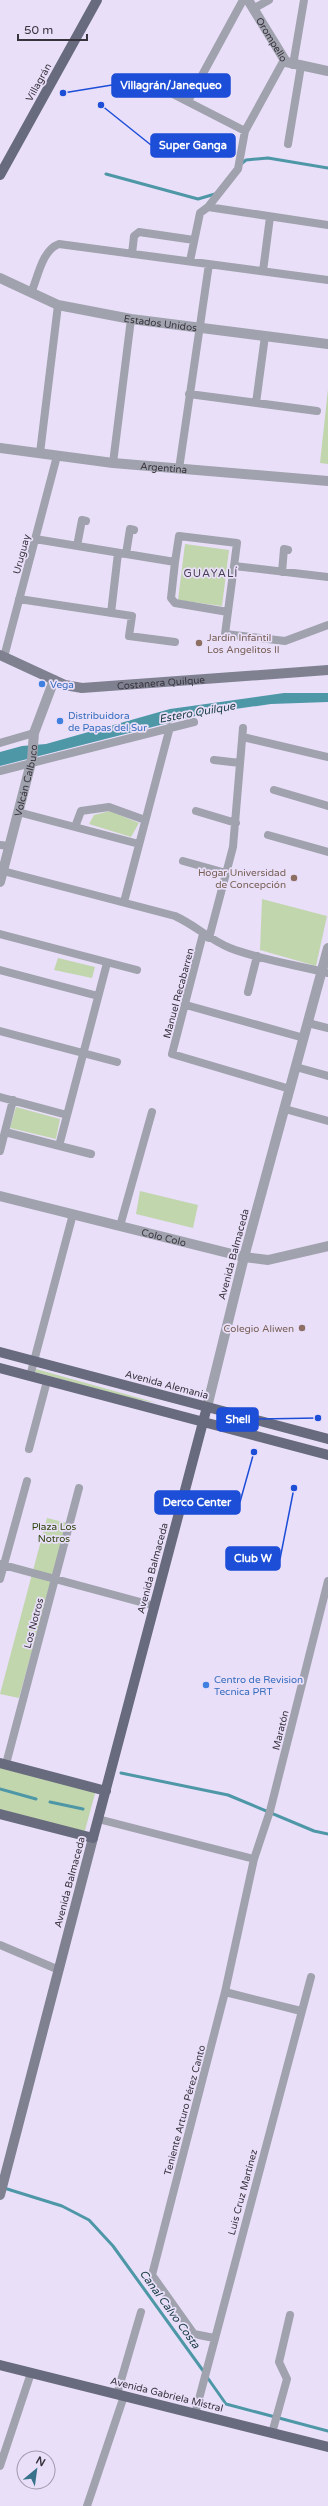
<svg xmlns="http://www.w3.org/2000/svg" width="328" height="2506" font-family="'Varela Round',sans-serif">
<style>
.green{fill:#c1d6ad}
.water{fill:#4e97a7}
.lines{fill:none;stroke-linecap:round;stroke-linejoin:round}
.stream{stroke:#4e97a7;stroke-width:3}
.minor{stroke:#a0a2ad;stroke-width:8}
.tertiary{stroke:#a0a2ad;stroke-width:10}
.secondary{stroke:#7f8191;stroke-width:10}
.primary{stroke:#686a7e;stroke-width:10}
.education-dot{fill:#8d6e63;stroke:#e9dff9;stroke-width:1.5}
.shop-dot{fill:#3f7fe0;stroke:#e9dff9;stroke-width:1.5}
.labels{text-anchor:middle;stroke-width:3.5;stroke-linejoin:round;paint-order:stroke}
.street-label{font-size:10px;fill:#38343e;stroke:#e9dff9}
.education-label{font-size:10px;fill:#785e54;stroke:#e9dff9;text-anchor:end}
.shop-label{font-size:10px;fill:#366cbe;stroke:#e9dff9;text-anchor:start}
.park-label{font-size:10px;fill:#2f460f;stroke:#e9dff9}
.neighbourhood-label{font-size:11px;letter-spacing:1px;fill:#473f53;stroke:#e9dff9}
.water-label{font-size:11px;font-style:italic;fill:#1d4048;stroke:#e9dff9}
.leader{fill:none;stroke:#1d4ed8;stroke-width:1.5}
.callout-dot{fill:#1d4ed8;stroke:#e9dff9;stroke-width:1.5}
.callout{fill:#1d4ed8;stroke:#1d4ed8;stroke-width:1.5}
.callout-label{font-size:11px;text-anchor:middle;font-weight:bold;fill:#fff}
</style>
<rect width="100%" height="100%" fill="#e9dff9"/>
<path class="green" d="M 328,389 L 328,464 L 320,463 Z
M 185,544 L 229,550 L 222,606 L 178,600 Z
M 110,811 L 139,823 L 131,837 L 89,824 L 94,815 Z
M 262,899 L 327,916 L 316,966 L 260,950 Z
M 58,958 L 95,967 L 92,978 L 54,970 Z
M 16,1107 L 60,1119 L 56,1139 L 10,1128 Z
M 140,1191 L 198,1205 L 193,1228 L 136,1214 Z
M 36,1369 L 157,1403 L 129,1398 L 35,1372 Z
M 47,1518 L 67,1523 L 19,1698 L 0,1694 Z
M 0,1766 L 96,1790 L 84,1834 L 0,1813 Z"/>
<path class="water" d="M 284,693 L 328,693 L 328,702 L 271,704 L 207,713 L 0,766 L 0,752 L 22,746 L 46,744 L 170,709 Z"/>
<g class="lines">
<path class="stream" d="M 241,164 L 246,160 L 268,158 L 328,168
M 106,174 L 198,199 L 215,194
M 121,1773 L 228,1795 L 314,1831 L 328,1834
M 0,1789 L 36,1799
M 50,1802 L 83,1809
M 4,2188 L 62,2206 L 89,2220 L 113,2246 L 204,2372
M 207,2377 L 226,2404 L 328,2431"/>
<path class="minor" d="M 253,9 L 269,0
M 293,65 L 304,0
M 163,89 L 245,131
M 188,101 L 243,0
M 288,144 L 301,66
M 208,207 L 238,169 L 245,131 L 284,60
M 132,254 L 134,236 L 139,232 L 194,240
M 190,261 L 200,213 L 208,207 L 328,225
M 263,271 L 270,217
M 31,293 C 38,277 42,250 59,244 L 328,280
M 189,394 L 317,411
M 256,403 L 265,336
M 40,453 L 58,305
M 113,463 L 131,319
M 179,469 L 209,264
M 35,539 L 175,562 L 179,536 L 237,543 L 234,566 L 328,577
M 77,546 L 82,520 L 86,521
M 126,554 L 130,529 L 134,530
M 175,562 L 171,598 L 175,603 L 228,612
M 234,566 L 225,634 L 285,641 L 328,625
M 282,572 L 284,549 L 288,550
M 19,599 L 132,616 L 129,636 L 175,642
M 111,613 L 118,553
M 4,657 L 57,456
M 243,737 L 328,757
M 0,743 L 34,733
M 214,760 L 240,763
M 0,771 L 194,722
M 274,790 L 328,806
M 196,811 L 236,823
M 18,812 L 139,844
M 75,827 L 81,811 L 109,807 L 145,820
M 268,835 L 328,852
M 0,845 L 9,846
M 183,861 L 226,873
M 3,871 L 175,916 C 195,925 210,940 230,948 C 261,960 296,965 328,973
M 124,902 L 170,727
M 0,934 L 137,970
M 203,934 L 172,1054 L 290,1089
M 209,938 L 233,847 L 243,728
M 0,970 L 98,996
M 248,992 L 257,956
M 186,1005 L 304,1038
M 308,1023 L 328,1028
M 0,1031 L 117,1062
M 296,1067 L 328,1076
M 0,1097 L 67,1115
M 285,1109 L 328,1121
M 5,1132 L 91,1154
M 59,1146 L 107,963
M 0,1151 L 13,1100
M 120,1226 L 152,1112
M 30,1376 L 73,1214
M 29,1449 L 47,1381
M 0,1564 L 155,1606
M 0,1579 L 27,1481
M 6,1764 L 79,1488
M 98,1819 L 254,1859
M 0,1945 L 59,1970
M 225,1992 L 301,2011
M 214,2338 L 194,2334 L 152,2275 L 225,1992 L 254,1859 L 270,1811 L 328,1581
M 117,2394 L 141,2312
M 195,2414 L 311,1977
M 272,2433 L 287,2379 L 279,2362 L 290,2315
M 0,2466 L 31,2373
M 87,2506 L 124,2396"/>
<g class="tertiary">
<path id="s1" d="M 248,0 L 286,62 L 328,71"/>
<path id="s2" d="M 0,278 L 58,305 L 131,319 L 328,344"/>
<path id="s3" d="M 0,448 L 113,463 L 328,481"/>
<path id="s4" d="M 0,882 L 32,759 L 34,733 L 54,680"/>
<path id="s5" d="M 0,1196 L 244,1257 L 268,1260 L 328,1246"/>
<path d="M 207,1407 L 244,1257 L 328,948"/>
</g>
<g class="secondary">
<path id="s6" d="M 0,655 L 65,685 L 82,688 L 328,670"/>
<path d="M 0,2195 L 93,1838"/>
</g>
<path class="primary" d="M 0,175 L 97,0
M 0,1352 L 328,1439
M 0,1368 L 328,1455
M 0,1763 L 106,1791
M 0,1814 L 93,1838 L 207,1407
M 0,2365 L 328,2447"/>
</g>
<g class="education-dot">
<circle cx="199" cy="643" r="4"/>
<circle cx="294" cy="878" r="4"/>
<circle cx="302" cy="1328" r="4"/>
</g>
<g class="shop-dot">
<circle cx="42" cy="684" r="4"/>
<circle cx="60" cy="721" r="4"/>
<circle cx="206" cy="1685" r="4"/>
</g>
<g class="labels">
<g class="street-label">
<text dy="4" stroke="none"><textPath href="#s1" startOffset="46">Orompello</textPath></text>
<text transform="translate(38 82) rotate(-61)" y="4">Villagrán</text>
<text dy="4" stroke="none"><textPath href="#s2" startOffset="168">Estados Unidos</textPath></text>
<text dy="4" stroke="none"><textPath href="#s3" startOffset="165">Argentina</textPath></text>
<text transform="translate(21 554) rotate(-75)" y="4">Uruguay</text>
<text dy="4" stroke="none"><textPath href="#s6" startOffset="168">Costanera Quilque</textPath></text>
<text dy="4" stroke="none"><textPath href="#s4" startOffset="105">Volcán Calbuco</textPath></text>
<text transform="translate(178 993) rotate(-75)" y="4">Manuel Recabarren</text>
<text dy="4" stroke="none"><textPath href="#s5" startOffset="169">Colo Colo</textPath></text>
<text transform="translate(233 1254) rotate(-75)" y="4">Avenida Balmaceda</text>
<text transform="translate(167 1384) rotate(15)" y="4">Avenida Alemania</text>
<text transform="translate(152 1568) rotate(-75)" y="4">Avenida Balmaceda</text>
<text transform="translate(33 1623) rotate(-75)" y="4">Los Notros</text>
<text transform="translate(280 1730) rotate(-76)" y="4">Maratón</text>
<text transform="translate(69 1882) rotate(-75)" y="4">Avenida Balmaceda</text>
<text transform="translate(184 2110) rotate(-75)" y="4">Teniente Arturo Pérez Canto</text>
<text transform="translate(242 2192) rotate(-75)" y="4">Luis Cruz Martínez</text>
<text transform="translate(167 2394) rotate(14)" y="4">Avenida Gabriela Mistral</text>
</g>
<g class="education-label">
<text x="207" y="641" text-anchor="start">Jardín Infantil<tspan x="207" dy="12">Los Angelitos II</tspan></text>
<text x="286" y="876">Hogar Universidad<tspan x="286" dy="12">de Concepción</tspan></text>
<text x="294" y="1332">Colegio Aliwen</text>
</g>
<g class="shop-label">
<text x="50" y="688">Vega</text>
<text x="68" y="719">Distribuidora<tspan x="68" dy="12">de Papas del Sur</tspan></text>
<text x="214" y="1683">Centro de Revision<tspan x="214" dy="12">Tecnica PRT</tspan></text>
</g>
<g class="park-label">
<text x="54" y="1530">Plaza Los<tspan x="54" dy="12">Notros</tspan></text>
</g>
<g class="neighbourhood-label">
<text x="211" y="577">GUAYALÍ</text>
</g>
<g class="water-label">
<text transform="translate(197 712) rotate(-10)" y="4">Estero Quilque</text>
<text transform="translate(170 2309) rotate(54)" y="4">Canal Calvo Costa</text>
</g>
</g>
<path class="leader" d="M63 93L112 85M101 105L151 145M318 1418L258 1419M254 1452L240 1502M294 1488L280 1559"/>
<g class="callout-dot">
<circle cx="63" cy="93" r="4"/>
<circle cx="101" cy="105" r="4"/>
<circle cx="318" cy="1418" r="4"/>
<circle cx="254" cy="1452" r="4"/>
<circle cx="294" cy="1488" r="4"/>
</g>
<g class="callout">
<rect x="112" y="74" width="118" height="23" rx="4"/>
<rect x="151" y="134" width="84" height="23" rx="4"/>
<rect x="217" y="1408" width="41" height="23" rx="4"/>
<rect x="155" y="1491" width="85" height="23" rx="4"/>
<rect x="226" y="1547" width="54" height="23" rx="4"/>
</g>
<g class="callout-label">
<text x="171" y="89">Villagrán/Janequeo</text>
<text x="193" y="149">Super Ganga</text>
<text x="238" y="1423">Shell</text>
<text x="197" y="1506">Derco Center</text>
<text x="253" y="1562">Club W</text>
</g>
<g transform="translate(36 2470) rotate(29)"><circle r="19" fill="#e9dff9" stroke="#a29bae"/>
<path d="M0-3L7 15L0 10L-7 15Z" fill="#39728b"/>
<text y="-6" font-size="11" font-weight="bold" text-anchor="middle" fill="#38343e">N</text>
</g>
<path d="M18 34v6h69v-6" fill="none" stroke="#38343e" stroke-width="2"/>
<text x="24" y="34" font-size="12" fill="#38343e" stroke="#e9dff9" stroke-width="3" paint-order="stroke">50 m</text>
</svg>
